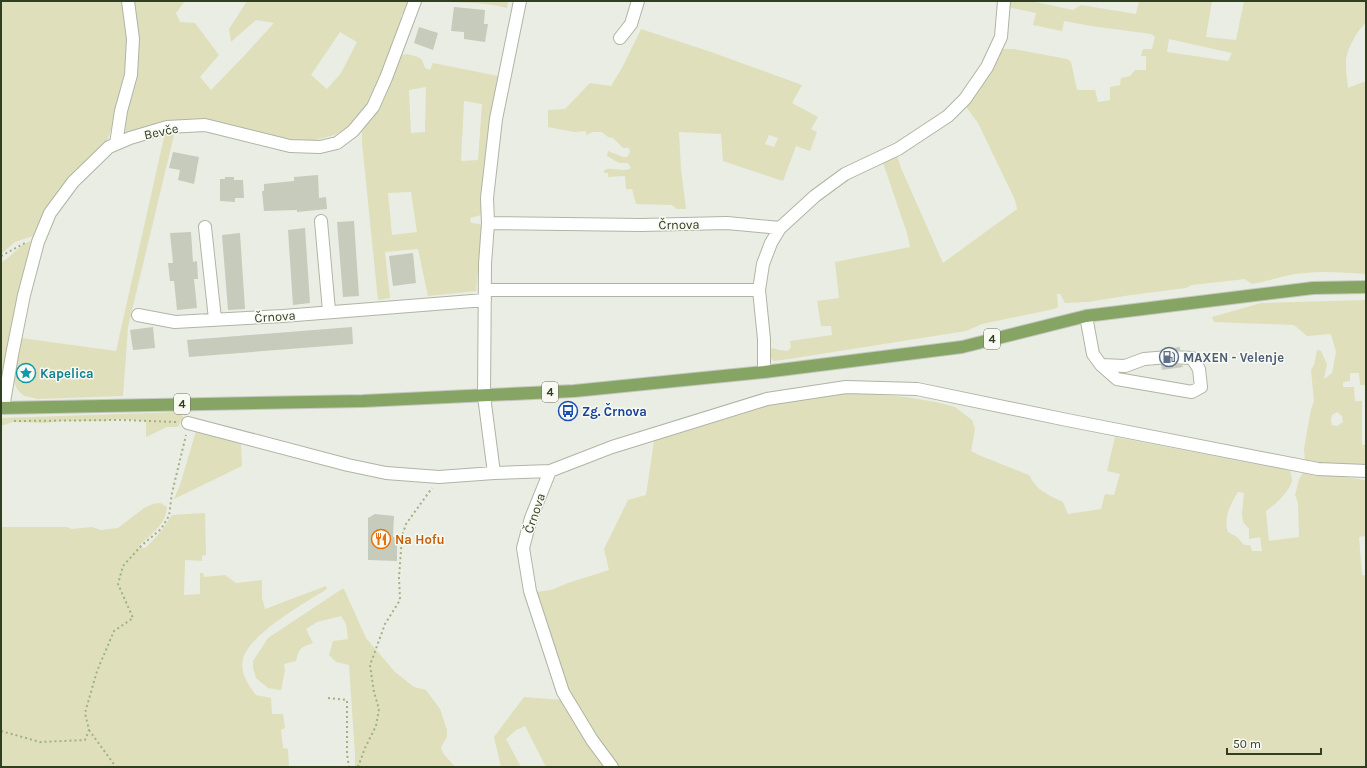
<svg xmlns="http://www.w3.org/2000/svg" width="1367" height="768" font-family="Karla,sans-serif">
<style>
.green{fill:#dfdfbb;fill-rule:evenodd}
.building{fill:#c6cbbb}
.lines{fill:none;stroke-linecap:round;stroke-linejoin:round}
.minor-casing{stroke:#afb5a5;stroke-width:14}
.major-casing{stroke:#c5c9c1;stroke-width:14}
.path{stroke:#9eb282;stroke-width:2;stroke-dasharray:2 3;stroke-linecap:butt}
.minor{stroke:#fff;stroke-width:12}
.major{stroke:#86a565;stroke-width:12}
.labels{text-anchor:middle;stroke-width:3;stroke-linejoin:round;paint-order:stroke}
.shield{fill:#f8f9f3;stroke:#6d7760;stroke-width:1}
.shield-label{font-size:12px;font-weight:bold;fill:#313f21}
.street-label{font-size:13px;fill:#313f21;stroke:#f8f9f3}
.service-label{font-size:13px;font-weight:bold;fill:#4e5e75;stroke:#f8f9f3;text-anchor:start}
.culture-label{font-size:13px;font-weight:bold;fill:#0d838f;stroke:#f8f9f3;text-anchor:start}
.transit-label{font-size:13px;font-weight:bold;fill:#164399;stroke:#f8f9f3;text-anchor:start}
.food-label{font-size:13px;font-weight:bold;fill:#c56008;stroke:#f8f9f3;text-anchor:start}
</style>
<rect width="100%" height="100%" fill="#eaede3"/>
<path class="green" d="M 1,1 L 122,1 L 127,21 L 128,70 L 122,95 L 110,133 L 105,145 L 82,165 L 68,180 L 50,202 L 38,224 L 33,236 L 15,242 L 1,254 Z
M 130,1 L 185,1 L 176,13 L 180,22 L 195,23 L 219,55 L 200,77 L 211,90 L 243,57 L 274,23 L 256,20 L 231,42 L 229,29 L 247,1 L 410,1 L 401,16 L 402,27 L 371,102 L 358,119 L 346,129 L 334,135 L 312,141 L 291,139 L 263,134 L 222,123 L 205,121 L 128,133 L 122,129 ZM 340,32 L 357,42 L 341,73 L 327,89 L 311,75 Z
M 429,1 L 508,1 L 507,8 C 481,1 455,3 429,1 Z
M 1007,1 L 1031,1 L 1073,10 L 1081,5 L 1136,14 L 1139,1 L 1212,1 L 1206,37 L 1236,40 L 1244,1 L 1366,1 L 1366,23 C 1357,30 1346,51 1346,62 C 1346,70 1347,79 1348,88 L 1363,82 L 1366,82 L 1366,274 C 1340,272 1311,270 1285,276 C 1274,279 1263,282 1252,284 L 1245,279 L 1192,285 L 1186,288 L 1131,295 L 1088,302 L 1065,303 L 1060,294 L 1057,294 L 1058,307 L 1054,309 L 982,324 L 966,331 L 789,359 L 774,361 L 770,358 L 768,351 L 773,348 L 779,350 L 788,351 L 791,347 L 790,341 L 832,335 L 831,326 L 821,326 L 817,301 L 839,298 L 835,262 L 910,247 L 907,233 L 882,160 L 896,153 L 901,168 L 943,263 L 1017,209 L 1015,200 L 978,123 L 964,104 L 984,81 L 1001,49 L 1014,49 L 1067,59 L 1071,62 L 1077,90 L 1095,90 L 1098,102 L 1110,100 L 1110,87 L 1120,85 L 1121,78 L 1130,76 L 1135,70 L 1146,70 L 1146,56 L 1141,56 L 1143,49 L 1152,49 L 1155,37 L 1151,34 L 1091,26 L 1064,21 L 1062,31 L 1033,25 L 1036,13 L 1007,7 ZM 1169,39 L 1232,53 L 1228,61 L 1167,52 Z
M 641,29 L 714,53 L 802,85 L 792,103 L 818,117 L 811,129 L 817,132 L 810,151 L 796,146 L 783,181 L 723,161 L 721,134 L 679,132 L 681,169 L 686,209 L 677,209 L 672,205 L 636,204 L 632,189 L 626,189 L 625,176 L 608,177 L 608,173 L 604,173 L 604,170 C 613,166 623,173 631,168 L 628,163 L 619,163 L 607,156 L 608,151 L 623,157 L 627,157 L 630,152 L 629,148 L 623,148 L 613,138 L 608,137 L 602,132 L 593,132 L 586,135 L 586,131 L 574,132 L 548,127 L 548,110 L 565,109 L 590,83 L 611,86 L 623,66 ZM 769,135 L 778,138 L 774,147 L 765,144 Z
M 407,54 C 418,57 422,56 425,68 L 430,70 L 433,63 L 498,76 L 490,118 L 481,215 L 470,218 L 471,223 L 480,224 L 482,228 L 476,291 L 428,296 L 418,249 L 385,252 L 390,298 L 378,300 L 362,143 L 362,132 L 400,55 ZM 426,87 L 425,132 L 411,133 L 409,90 ZM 464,101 L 482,104 L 478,160 L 461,161 ZM 411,192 L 417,232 L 392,235 L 388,193 Z
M 171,132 L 174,135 L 128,327 L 123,396 L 37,399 C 34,398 29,397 25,396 C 5,387 17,353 21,338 L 116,351 L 165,133 Z
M 31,241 L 19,290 L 1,387 L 1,262 C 13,257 19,244 31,241 Z
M 1366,300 L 1366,385 L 1360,385 L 1359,373 L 1350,373 L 1350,381 L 1343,382 L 1343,387 L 1354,387 L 1355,401 L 1362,401 L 1362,445 L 1366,445 L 1366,469 L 1305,461 L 1304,449 L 1311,409 L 1314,401 L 1311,370 L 1314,365 L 1317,350 L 1321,351 L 1327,364 L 1324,379 L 1332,373 L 1336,352 L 1331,334 L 1307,336 L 1294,325 L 1214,322 L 1212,317 L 1261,303 ZM 1337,412 L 1342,416 L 1343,422 L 1337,426 L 1332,425 L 1331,420 L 1332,415 Z
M 842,393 L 870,394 L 906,397 L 936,402 L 955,407 L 972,420 L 975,429 L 971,451 L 981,456 L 1029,475 C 1037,491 1047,494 1063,502 L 1068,514 L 1101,509 L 1105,494 L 1114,495 L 1120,474 L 1107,471 L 1115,437 L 1270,467 L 1280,468 L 1290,471 C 1291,474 1292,477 1292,481 C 1289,492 1275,505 1266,511 L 1269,541 L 1299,537 L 1298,503 L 1295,495 L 1299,479 L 1303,473 L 1313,473 L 1366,480 L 1366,536 L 1359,537 L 1362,575 L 1366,576 L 1366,767 L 617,767 L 570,695 L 546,630 L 537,592 L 551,590 L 568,583 L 609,570 L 604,549 L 628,500 L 646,495 L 654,441 L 725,416 L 779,403 ZM 1238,492 L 1244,493 L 1242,514 L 1243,522 L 1249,529 L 1249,539 L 1260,537 L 1262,551 L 1252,551 L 1250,545 L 1244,545 L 1237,537 L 1228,532 C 1223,518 1231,503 1238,492 Z
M 178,412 L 187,420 L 181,421 L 178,427 L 167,427 L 146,437 L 146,421 L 119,419 L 104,421 L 61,421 L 45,423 L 13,422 L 1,426 L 1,418 Z
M 196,431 L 241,444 L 242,466 L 174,499 L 180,485 Z
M 160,503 L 167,507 C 166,526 149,535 138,547 L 145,548 C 157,537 164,528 172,515 L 205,513 L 206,555 L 202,556 L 202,561 L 185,560 L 184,595 L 200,594 L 200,573 L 203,573 L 204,577 L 225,575 L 236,583 L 262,580 L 262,598 L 265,609 L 326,586 L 327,589 C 305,603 249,634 243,659 C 240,673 248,685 256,695 L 271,698 L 272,714 L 283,714 L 285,728 L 281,730 L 283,748 L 288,749 L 289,767 L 1,767 L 1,527 L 67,527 L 72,529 L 92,527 L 101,530 L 118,528 L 144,508 L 153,504 Z
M 342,589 L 344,589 L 366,638 L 395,672 L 414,687 L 426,690 L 440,709 L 447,730 L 447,737 L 441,747 L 443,753 L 455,767 L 355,767 L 355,754 L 349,665 L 336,662 L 329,655 L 333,641 L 348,639 L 346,624 L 341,616 L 317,622 L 306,629 L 313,643 C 301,647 299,648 296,661 L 284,664 L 285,670 L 281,690 L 268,688 L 256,678 L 253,668 L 253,661 L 268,638 Z
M 524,697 L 563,700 L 607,767 L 546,767 L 525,726 L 516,730 L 506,739 L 521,767 L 501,767 L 494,737 Z"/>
<path class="building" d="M 454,7 L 485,10 L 484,24 L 488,24 L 485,42 L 464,39 L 464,32 L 451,31 Z
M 419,27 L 438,33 L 433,50 L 414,43 Z
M 173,152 L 199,157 L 194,184 L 178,180 L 180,170 L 169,168 Z
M 318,175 L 319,198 L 326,197 L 327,209 L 297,212 L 297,210 L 264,211 L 262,191 L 264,191 L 264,184 L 294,181 L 294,177 Z
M 225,177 L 234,177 L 234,180 L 243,180 L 244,198 L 235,198 L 235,202 L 220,201 L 220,179 L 225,179 Z
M 354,221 L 359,296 L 343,297 L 337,222 Z
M 305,228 L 310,303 L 293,305 L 288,230 Z
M 191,232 L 193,262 L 197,261 L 198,279 L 194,279 L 197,308 L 177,310 L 174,281 L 170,281 L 168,263 L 173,263 L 170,233 Z
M 240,233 L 245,309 L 228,310 L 222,235 Z
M 413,253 L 416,283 L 393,286 L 389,256 Z
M 153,327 L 155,348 L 133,350 L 130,330 Z
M 352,327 L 353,344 L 189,357 L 187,340 Z
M 1180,347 L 1180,350 L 1159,350 Z
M 1161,365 L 1182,365 L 1183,367 L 1162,370 Z
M 20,366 L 32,368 L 31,378 L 19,377 Z
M 375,514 L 394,516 L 393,536 L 397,541 L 397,561 L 368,560 L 368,518 Z"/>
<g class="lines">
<g class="minor-casing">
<path id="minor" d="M 620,38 L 631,24 L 638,1
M 116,144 L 121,111 L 131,75 L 133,39 L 128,1
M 321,221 L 329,311
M 488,223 L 641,225 L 727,223 L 780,228
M 205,227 L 215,319
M 485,290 L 759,290
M 138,315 L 175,322 L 283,316 L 485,300
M 1086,316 L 1093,354 L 1101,365 L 1125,366 L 1144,359 L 1169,357 L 1192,358 L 1199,369 L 1201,387 L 1192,392 L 1117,379 L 1101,365
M 764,372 L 764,339 L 759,290 L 763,264 L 771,243 L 780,228 L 815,196 L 845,174 L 898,149 L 948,116 L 965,99 L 987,67 L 1001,37 L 1004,1
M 3,408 L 12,355 L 24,295 L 38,242 L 50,213 L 73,182 L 109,147 L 130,138 L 167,127 L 205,125 L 290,146 L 320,147 L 337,143 L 353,131 L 373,107 L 386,78 L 415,1
M 188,423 L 348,465 L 386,473 L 439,477 L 494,473 L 550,471 L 612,447 L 767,399 L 846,387 L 917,389 L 1067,420 L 1318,469 L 1366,471
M 550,471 L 531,518 L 523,548 L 530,591 L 563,692 L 592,740 L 612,767
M 494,473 L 484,396 L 485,264 L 488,223 L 487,198 L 496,119 L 520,1"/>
</g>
<g class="major-casing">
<path id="major" d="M 1,408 L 363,401 L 574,391 L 764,372 L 962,347 L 1086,316 L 1313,288 L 1366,287"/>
</g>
<path class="path" d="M 1,256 L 25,243
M 14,421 L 122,420 L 176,422
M 328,698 L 347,700 L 347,754 L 349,767
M 89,730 L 116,767
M 1,731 L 40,742 L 85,740 L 89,730 L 85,713 L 97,671 L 114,631 L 133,618 L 118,584 L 123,566 L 141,546 L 161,529 L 169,516 L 172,493 L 186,435
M 358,767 L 365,748 L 376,726 L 379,709 L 374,692 L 370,665 L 385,624 L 400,600 L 399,578 L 402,536 L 406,524 L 432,488"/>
<use href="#minor" class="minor"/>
<use href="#major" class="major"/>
</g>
<defs>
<g id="fuel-ring" transform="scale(1)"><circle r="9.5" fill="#f8f9f3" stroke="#5c6f8a" stroke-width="1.5"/><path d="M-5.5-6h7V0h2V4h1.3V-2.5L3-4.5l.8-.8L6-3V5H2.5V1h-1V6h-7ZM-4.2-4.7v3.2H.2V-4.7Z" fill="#5c6f8a"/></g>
<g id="sight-ring" transform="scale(1)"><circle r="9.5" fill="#f8f9f3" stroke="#0f9aa8" stroke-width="1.5"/><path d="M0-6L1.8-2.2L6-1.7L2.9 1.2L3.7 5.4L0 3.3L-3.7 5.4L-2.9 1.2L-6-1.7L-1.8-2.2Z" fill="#0f9aa8"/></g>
<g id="bus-ring" transform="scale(1)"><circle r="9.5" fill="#f8f9f3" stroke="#1a4fb4" stroke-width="1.5"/><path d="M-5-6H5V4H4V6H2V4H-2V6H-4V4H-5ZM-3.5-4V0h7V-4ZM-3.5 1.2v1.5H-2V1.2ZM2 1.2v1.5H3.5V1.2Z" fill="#1a4fb4"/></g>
<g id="restaurant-ring" transform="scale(1)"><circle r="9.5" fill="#f8f9f3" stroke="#e8710a" stroke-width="1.5"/><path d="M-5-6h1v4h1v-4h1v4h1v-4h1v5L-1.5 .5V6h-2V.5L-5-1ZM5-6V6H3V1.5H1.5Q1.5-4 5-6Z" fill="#e8710a"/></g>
</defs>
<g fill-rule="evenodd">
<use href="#fuel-ring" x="1169" y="357"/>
<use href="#sight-ring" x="26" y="373"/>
<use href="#bus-ring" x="568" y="411"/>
<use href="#restaurant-ring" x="381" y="539"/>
</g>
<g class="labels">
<g class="shield">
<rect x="984" y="329" width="16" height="20" rx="3"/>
<rect x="542" y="382" width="16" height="20" rx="3"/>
<rect x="174" y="394" width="16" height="20" rx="3"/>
</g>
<g class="shield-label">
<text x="992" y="343">4</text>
<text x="550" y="396">4</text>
<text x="182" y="408">4</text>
</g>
<g class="street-label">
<text transform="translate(161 131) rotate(-12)" y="5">Bevče</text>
<text transform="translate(679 224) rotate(-1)" y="5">Črnova</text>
<text transform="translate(275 316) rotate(-4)" y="5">Črnova</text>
<text transform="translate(534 513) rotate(-71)" y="5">Črnova</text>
</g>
<g class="service-label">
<text x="1183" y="362">MAXEN - Velenje</text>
</g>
<g class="culture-label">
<text x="40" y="378">Kapelica</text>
</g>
<g class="transit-label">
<text x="582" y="416">Zg. Črnova</text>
</g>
<g class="food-label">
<text x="395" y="544">Na Hofu</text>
</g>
</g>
<rect width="1367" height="768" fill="none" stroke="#313f21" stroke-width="4"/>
<path d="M1227 748v6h94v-6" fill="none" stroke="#313f21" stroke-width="2"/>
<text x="1233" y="748" font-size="12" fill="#313f21" stroke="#f8f9f3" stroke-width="3" paint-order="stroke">50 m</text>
</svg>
